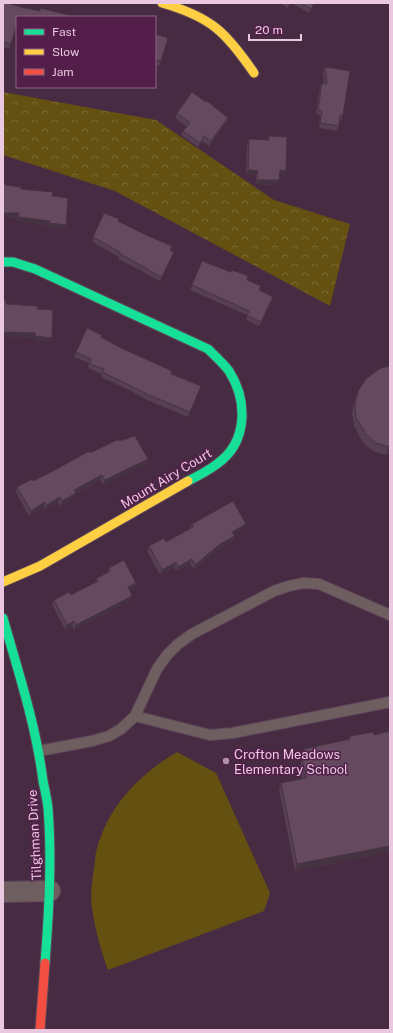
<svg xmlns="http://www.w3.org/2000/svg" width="393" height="1033" font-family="'Public Sans',sans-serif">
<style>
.forest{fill:url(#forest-crowns)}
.pitch{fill:#645112}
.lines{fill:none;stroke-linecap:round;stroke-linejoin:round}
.lane-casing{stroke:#5e475a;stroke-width:12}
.street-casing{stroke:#5e475a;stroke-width:22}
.fast-casing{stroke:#5e475a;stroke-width:11}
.slow-casing{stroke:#5e475a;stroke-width:11}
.jam-casing{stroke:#5e475a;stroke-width:11}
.lane{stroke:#6e5e5f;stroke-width:10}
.street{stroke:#6e5e5f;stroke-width:20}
.fast{stroke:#16e098;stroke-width:9}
.slow{stroke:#ffcf43;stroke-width:9}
.jam{stroke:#f24e42;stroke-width:9}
.wall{fill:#563f52}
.shaded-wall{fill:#463342}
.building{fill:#64495f;stroke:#463342}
.poi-dot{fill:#b091a9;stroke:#531f4a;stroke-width:1.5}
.labels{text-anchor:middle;stroke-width:3;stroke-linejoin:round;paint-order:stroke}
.street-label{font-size:13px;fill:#e9c8e0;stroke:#531f4a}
.poi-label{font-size:13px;fill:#e9c8e0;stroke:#531f4a;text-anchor:start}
</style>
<defs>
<pattern id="forest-crowns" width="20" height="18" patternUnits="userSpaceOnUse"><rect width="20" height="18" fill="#645112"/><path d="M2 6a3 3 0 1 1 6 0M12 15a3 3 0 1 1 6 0" fill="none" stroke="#7a6934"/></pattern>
</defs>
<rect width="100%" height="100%" fill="#472b42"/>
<path class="forest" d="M 3,92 L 156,120 L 274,200 L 350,224 L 330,306 L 115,191 L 3,155 Z"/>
<path class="pitch" d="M 177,752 L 216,773 L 270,893 L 264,911 L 108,970 C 101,950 95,930 92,908 C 90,896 92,881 94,869 C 95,862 95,854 97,848 C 110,804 139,775 177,752 Z"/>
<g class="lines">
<g class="lane-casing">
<path id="lane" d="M 135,716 L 210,735 L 233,733 L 390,702
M 39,751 L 92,741 L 109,736 L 121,729 L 135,716 L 157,669 L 167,655 L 178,644 L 192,634 L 274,591 L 289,586 L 303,583 L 319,584 L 390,615"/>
</g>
<g class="street-casing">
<path id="street" d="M 3,892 L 50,891"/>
</g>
<g class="fast-casing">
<path id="fast" d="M 3,262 L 13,262 L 35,269 L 208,349 C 215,356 223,363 229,371 C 248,401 248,442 217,464 C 208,471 198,476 188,481
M 3,618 C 18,671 36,725 43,781 C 45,790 47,799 48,808 C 52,859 49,911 45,963"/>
</g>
<g class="slow-casing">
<path id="slow" d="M 162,3 C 211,17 226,32 254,73
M 3,582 L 40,566 L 188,481"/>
</g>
<g class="jam-casing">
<path id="jam" d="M 40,1030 L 45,963"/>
</g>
<use href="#lane" class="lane"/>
<use href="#street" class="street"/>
<use href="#fast" class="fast"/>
<use href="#slow" class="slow"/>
<use href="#jam" class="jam"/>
</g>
<path class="wall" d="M 3,3 L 39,11 L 40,8 L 76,17 L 17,17 L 17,31 L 15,31 L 9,49 L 3,47 Z
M 280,3 L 290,3 L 288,8 Z
M 292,3 L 315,3 L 309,13 Z
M 155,34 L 161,61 L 159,66 L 155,65 Z
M 325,67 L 343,115 L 341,120 L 340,120 L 339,126 L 337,131 L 319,128 L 320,115 L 316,114 L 320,87 L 322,83 L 324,83 L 323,71 Z
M 177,113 L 227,122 L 209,146 L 202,141 L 198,147 L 181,135 L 183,131 L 187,127 L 175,118 Z
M 269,136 L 285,175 L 279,175 L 279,180 L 277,185 L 256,184 L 256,175 L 246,175 L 247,144 L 249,139 L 268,140 Z
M 104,213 L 171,250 L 172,256 L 160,281 L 146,274 L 146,273 L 118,259 L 119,257 L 92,242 Z
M 202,261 L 247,280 L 259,290 L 271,302 L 259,326 L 246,320 L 247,315 L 190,290 Z
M 101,337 L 121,348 L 171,374 L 201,386 L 188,417 L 147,400 L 131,391 L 101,377 L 102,374 L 88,368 L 89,363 L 74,357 L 76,352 Z
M 390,366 L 390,455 L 386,455 L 373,451 L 363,443 L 354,426 L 352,413 L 355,399 L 358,391 Z
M 119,441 L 148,459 L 146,464 L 103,485 L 100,480 L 76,493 L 74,497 L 60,506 L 58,502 L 45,509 L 44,507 L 29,516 L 16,492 L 17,487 L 33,481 L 90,453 Z
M 192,524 L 244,529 L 233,534 L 235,536 L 233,541 L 219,549 L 194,569 L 190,564 L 176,571 L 174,567 L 160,575 L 147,551 L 149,546 L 166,542 L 190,529 Z
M 109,568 L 136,583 L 134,587 L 129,590 L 130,600 L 74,630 L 72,626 L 65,629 L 52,605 L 54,600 L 71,595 L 95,583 L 96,579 L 107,573 Z
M 390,731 L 390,852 L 295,871 L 279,789 L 281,783 L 302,779 L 300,766 L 302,759 L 303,759 L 302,755 L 304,749 L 348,740 L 350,736 L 374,735 Z"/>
<path class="shaded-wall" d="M 314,3 L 315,3 L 309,13 Z
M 228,118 L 227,122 L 209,146 L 211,141 Z
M 248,170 L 258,171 L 256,175 L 246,175 Z
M 280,170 L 286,171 L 285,175 L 278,175 Z
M 257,180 L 279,180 L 277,185 L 256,184 Z
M 3,213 L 19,213 L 50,221 L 48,226 L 16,221 L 17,218 L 3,218 Z
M 49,223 L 66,225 L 64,230 L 48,228 Z
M 3,332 L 35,333 L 33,338 L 3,337 Z
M 35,336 L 52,338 L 50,342 L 33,341 Z
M 389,447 L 390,447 L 390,455 L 386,455 Z
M 148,459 L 146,464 L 103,485 L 105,480 Z
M 102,475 L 100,480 L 76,493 L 74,497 L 60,506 L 62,501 L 74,490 Z
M 60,497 L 58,502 L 45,509 L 47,505 Z
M 45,502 L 44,507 L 29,516 L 31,511 Z
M 246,524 L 244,529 L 230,536 L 232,532 Z
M 235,536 L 233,541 L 219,549 L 194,569 L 195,565 L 220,544 Z
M 192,559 L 190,564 L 176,571 L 178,567 Z
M 176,562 L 174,567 L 160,575 L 162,570 Z
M 136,583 L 134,587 L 126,591 L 128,587 Z
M 132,596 L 130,600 L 74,630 L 76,625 Z
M 74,621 L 72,626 L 65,629 L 67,625 Z
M 390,846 L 390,852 L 295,871 L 297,864 Z"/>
<path class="building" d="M 3,3 L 8,3 L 20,7 L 40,11 L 40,8 L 76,17 L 17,17 L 17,26 L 16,26 L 11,44 L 3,42 Z
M 301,3 L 314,3 L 311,9 Z
M 155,34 L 168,38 L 161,61 L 155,60 Z
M 325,67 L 350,71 L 343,115 L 340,115 L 339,126 L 320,123 L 322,111 L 318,110 L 322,83 L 327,84 Z
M 192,92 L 206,102 L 207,101 L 228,118 L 211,141 L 204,136 L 200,143 L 183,131 L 190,123 L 177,113 Z
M 269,136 L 287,137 L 286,171 L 280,170 L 279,180 L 257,180 L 258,171 L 248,170 L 249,139 L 269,140 Z
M 3,183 L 6,183 L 5,185 L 21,187 L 21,189 L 53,192 L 52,196 L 68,198 L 66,225 L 49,223 L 50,221 L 18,217 L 19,213 L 3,213 Z
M 104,213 L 119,219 L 118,221 L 146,235 L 172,246 L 170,250 L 174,252 L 162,277 L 148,270 L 148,269 L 120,254 L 120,252 L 93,237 Z
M 202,261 L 231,272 L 232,270 L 248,276 L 247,280 L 261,286 L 259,290 L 273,297 L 261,322 L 247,315 L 249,311 L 192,285 Z
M 3,300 L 6,300 L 6,304 L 38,306 L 37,309 L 53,310 L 52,338 L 35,336 L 35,333 L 3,332 L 4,328 L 3,328 Z
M 87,328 L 102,335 L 101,337 L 121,348 L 172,371 L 171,374 L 201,386 L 190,412 L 149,395 L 133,387 L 102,372 L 104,369 L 90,364 L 91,359 L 76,352 Z
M 389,366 L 390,366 L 390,447 L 389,447 L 376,443 L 366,434 L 356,418 L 355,405 L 358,391 L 366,379 L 379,369 Z
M 135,436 L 148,459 L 105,480 L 102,475 L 74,490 L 76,493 L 62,501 L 60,497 L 47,505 L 45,502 L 31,511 L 17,487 L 32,479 L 33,481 L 57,469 L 62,466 L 89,451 L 90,453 L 119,439 L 119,441 Z
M 233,501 L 246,524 L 232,532 L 235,536 L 220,544 L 195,565 L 192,559 L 178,567 L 176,562 L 162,570 L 149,546 L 164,538 L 166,542 L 193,527 L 192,524 Z
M 124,560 L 136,583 L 128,587 L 132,596 L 76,625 L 74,621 L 67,625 L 54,600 L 69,592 L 71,595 L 98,581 L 96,579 L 110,571 L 109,568 Z
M 390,731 L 390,846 L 297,864 L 281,783 L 306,778 L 302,759 L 307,759 L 304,749 L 350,739 L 350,736 L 373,732 L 374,735 Z"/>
<circle class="poi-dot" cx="226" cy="761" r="4"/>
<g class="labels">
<g class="street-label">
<text transform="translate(166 478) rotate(-31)" y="5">Mount Airy Court</text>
<text transform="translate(34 835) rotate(-93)" y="5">Tilghman Drive</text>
</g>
<g class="poi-label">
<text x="234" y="759">Crofton Meadows<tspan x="234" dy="15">Elementary School</tspan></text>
</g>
</g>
<rect width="393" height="1033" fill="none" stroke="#e9c8e0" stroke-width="8"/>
<rect x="16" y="16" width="140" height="72" fill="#531f4a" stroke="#8f6386"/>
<rect x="24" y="29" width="20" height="6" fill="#16e098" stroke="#8f6386"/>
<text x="52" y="36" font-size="12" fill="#e9c8e0">Fast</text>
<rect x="24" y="49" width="20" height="6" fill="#ffcf43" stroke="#8f6386"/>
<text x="52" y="56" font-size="12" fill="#e9c8e0">Slow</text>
<rect x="24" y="69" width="20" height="6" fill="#f24e42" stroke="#8f6386"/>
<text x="52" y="76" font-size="12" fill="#e9c8e0">Jam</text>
<path d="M249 34v6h52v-6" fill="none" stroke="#e9c8e0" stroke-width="2"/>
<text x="255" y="34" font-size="12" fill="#e9c8e0" stroke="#531f4a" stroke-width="3" paint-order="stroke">20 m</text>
</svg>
